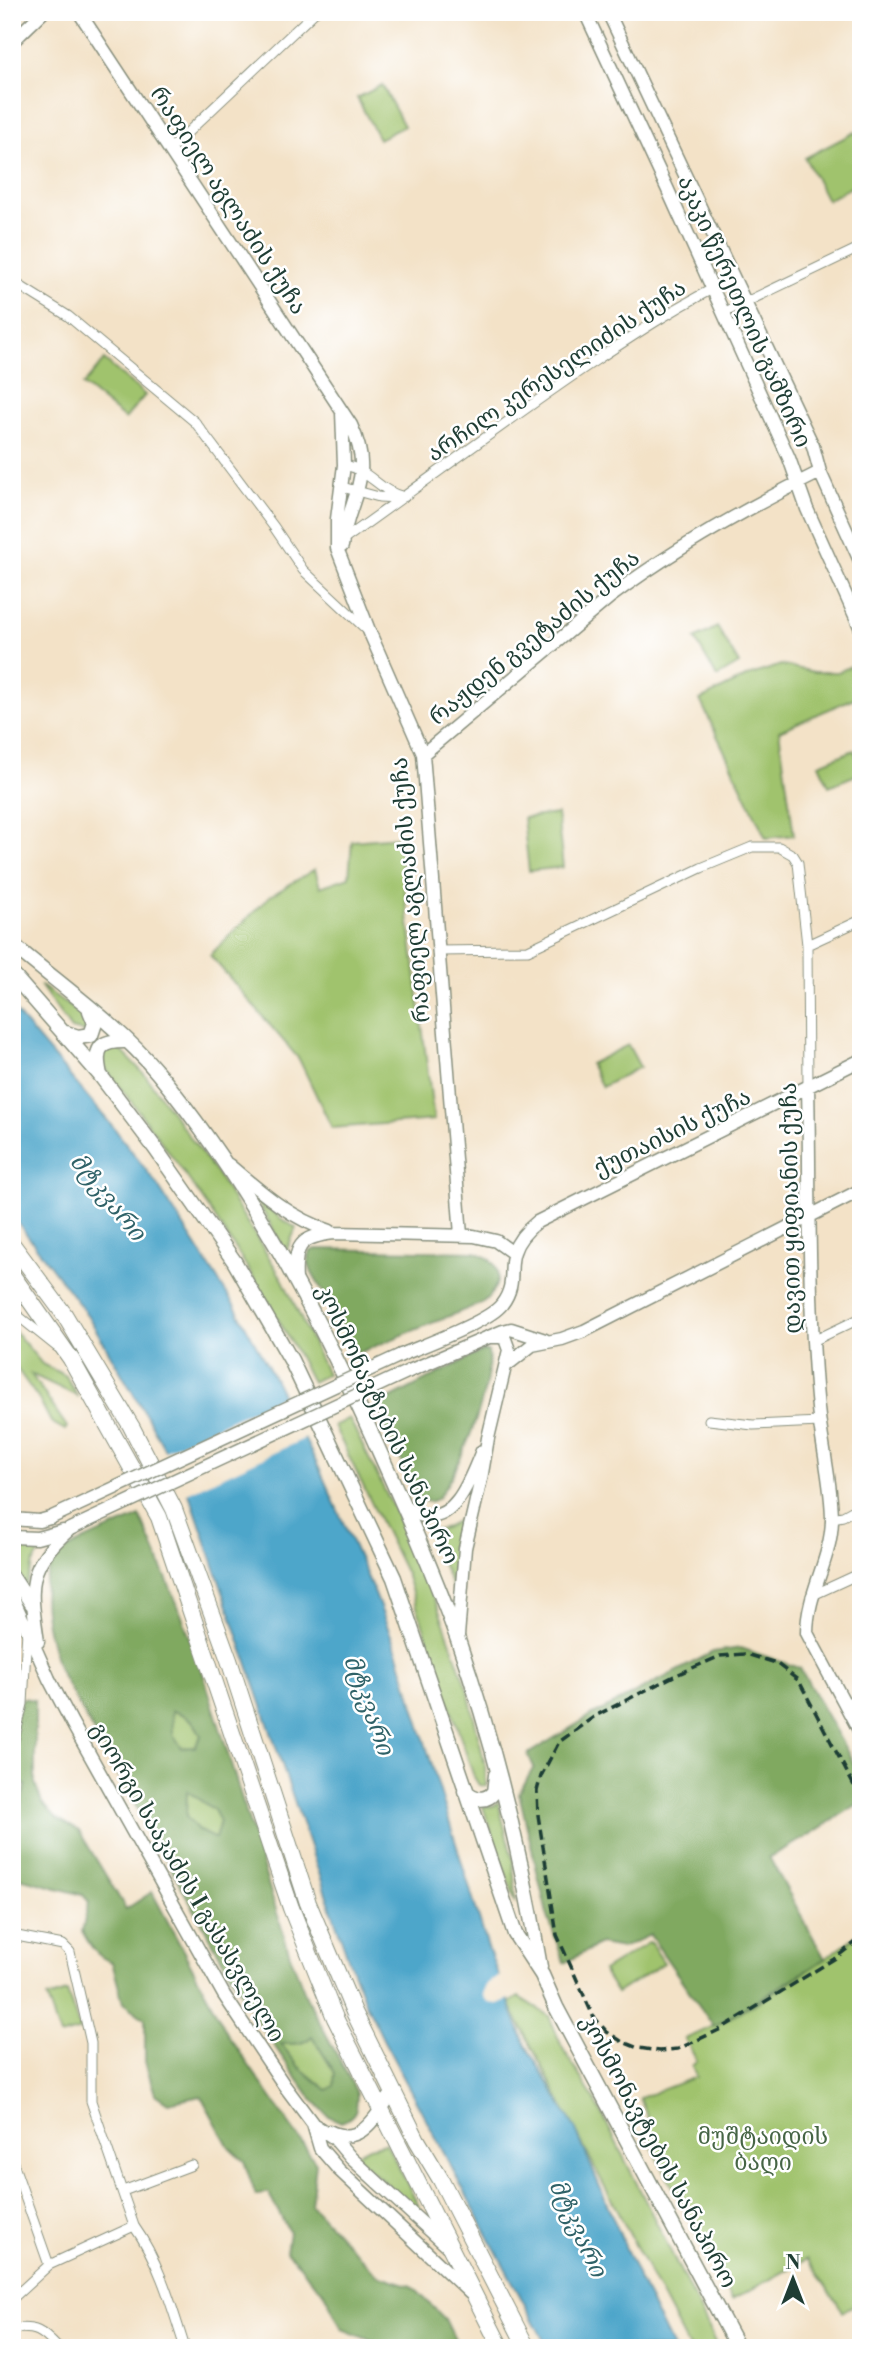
<svg xmlns="http://www.w3.org/2000/svg" width="873" height="2360" font-family="'Libre Bodoni','Noto Serif Georgian',serif">
<style>
.green{fill:#a0c36d;stroke:#608050;stroke-width:2}
.forest{fill:#80a960;stroke:#50734a;stroke-width:2;fill-rule:evenodd}
.water{fill:#4da6ca;stroke:#36727f;stroke-width:2}
.pier{fill:#f3e2c7}
.lines{fill:none;stroke-linecap:round;stroke-linejoin:round}
.street-casing{stroke:#89907e;stroke-width:11}
.secondary-casing{stroke:#89907e;stroke-width:15}
.primary-casing{stroke:#89907e;stroke-width:17}
.highway-casing{stroke:#89907e;stroke-width:18}
.street{stroke:#fff;stroke-width:9}
.secondary{stroke:#fff;stroke-width:12}
.primary{stroke:#fff;stroke-width:14}
.highway{stroke:#fff;stroke-width:16}
.rail{stroke:#1f3d34;stroke-width:3.5;stroke-dasharray:10 5;stroke-linecap:butt}
.secondary-bridge-casing{stroke:#89907e;stroke-width:15;stroke-linecap:butt}
.secondary-bridge{stroke:#fff;stroke-width:12}
.labels{text-anchor:middle;stroke-width:5;stroke-linejoin:round;paint-order:stroke}
.street-label{font-size:23px;fill:#1f3d34;stroke:#fff}
.park-label{font-size:23px;fill:#466545;stroke:#fff}
.water-label{font-size:24px;font-style:italic;fill:#2f6268;stroke:#fff}
</style>
<rect width="100%" height="100%" fill="#fff"/>
<filter id="ink" filterUnits="userSpaceOnUse"><feTurbulence type="fractalNoise" baseFrequency=".0143" numOctaves="2"/><feDisplacementMap in="SourceGraphic" scale="14" xChannelSelector="R" yChannelSelector="G"/><feConvolveMatrix kernelMatrix="1 2 1 2 8 2 1 2 1" color-interpolation-filters="sRGB"/></filter>
<filter id="wash" filterUnits="userSpaceOnUse"><feTurbulence type="fractalNoise" baseFrequency=".00686" numOctaves="4" result="noise"/><feDisplacementMap in="SourceGraphic" scale="28" xChannelSelector="R" yChannelSelector="G"/><feGaussianBlur stdDeviation="1.57" result="paint"/><feColorMatrix in="noise" values="0 0 0 0 0 0 0 0 0 0 0 0 0 0 0 0 0 1.4 0 .05"/><feComposite in="paint" operator="in"/></filter>
<g filter="url(#wash)">
<rect width="100%" height="100%" fill="#f3e2c7"/>
<path class="green" d="M 382,85 L 404,126 L 379,139 L 357,98 Z
M 855,132 L 861,142 L 861,182 L 827,200 L 805,158 Z
M 104,360 L 145,395 L 125,419 L 83,385 Z
M 717,627 L 739,664 L 717,677 L 695,639 Z
M 860,662 L 861,695 L 779,731 L 794,835 L 766,838 L 700,700 L 748,676 L 781,665 L 814,672 L 838,672 Z
M 854,750 L 861,766 L 861,773 L 829,786 L 819,764 Z
M 557,814 L 563,867 L 529,871 L 523,818 Z
M 398,837 L 434,1120 L 332,1128 L 299,1059 L 210,955 L 269,897 L 315,869 L 320,887 L 349,877 L 352,841 Z
M 40,985 L 86,1018 L 88,1021 L 87,1028 L 84,1032 L 71,1029 Z
M 628,1045 L 640,1067 L 602,1087 L 590,1064 Z
M 113,1048 L 122,1051 L 145,1075 L 218,1176 L 283,1280 L 327,1374 L 312,1382 C 255,1269 183,1167 105,1068 L 103,1055 L 105,1051 Z
M 253,1194 L 280,1218 L 296,1228 L 286,1252 Z
M 12,1328 L 42,1364 L 66,1376 L 77,1396 L 31,1374 L 67,1427 L 65,1430 L 51,1422 L 40,1401 L 12,1362 Z
M 349,1418 L 423,1568 L 446,1629 L 468,1691 L 485,1765 L 486,1786 L 479,1785 L 474,1777 L 406,1574 L 334,1426 Z
M 465,1513 L 457,1554 L 454,1591 L 427,1529 C 444,1531 453,1526 465,1513 Z
M 12,1545 L 45,1545 L 33,1564 L 26,1585 L 12,1567 Z
M 172,1711 C 188,1715 195,1721 201,1736 L 195,1747 L 182,1748 L 173,1735 Z
M 187,1791 L 214,1810 L 220,1821 L 215,1839 L 199,1831 L 185,1817 Z
M 498,1802 L 513,1860 L 516,1903 L 483,1807 L 494,1806 Z
M 861,1932 L 861,2301 L 843,2311 L 807,2259 L 732,2300 L 648,2139 L 649,2121 L 640,2098 L 696,2077 L 692,2066 L 697,2061 L 685,2039 C 747,2013 807,1973 861,1932 Z
M 650,1942 L 664,1963 L 617,1993 L 603,1971 Z
M 67,1992 L 80,2030 L 60,2036 L 47,1998 Z
M 519,1997 L 549,2016 L 562,2047 L 598,2106 L 719,2348 L 689,2348 L 509,2003 Z
M 312,2036 L 335,2073 L 334,2087 L 326,2091 L 299,2067 L 280,2043 C 294,2044 302,2046 312,2036 Z
M 386,2143 L 426,2220 L 354,2155 L 369,2147 Z"/>
<path class="forest" d="M 315,1249 L 475,1252 C 504,1262 504,1284 482,1303 L 358,1353 L 312,1273 L 308,1262 L 310,1252 Z
M 482,1351 L 488,1351 C 493,1388 460,1468 438,1498 C 430,1503 426,1503 418,1497 L 376,1406 Z
M 140,1516 L 177,1603 L 203,1673 L 290,1955 L 306,1996 L 357,2093 C 357,2109 357,2116 341,2122 L 328,2116 L 308,2094 L 257,2021 L 59,1670 C 48,1636 29,1573 66,1550 C 89,1536 116,1527 140,1516 ZM 172,1711 C 188,1714 195,1721 201,1736 L 195,1747 L 182,1748 L 173,1734 ZM 187,1791 L 214,1810 L 220,1821 L 215,1839 L 199,1831 L 186,1817 ZM 312,2036 L 335,2073 L 334,2086 L 327,2090 L 299,2067 L 281,2044 C 293,2043 302,2046 312,2036 Z
M 741,1648 L 800,1668 L 861,1776 L 861,1802 L 803,1839 L 769,1857 L 825,1959 L 714,2027 L 650,1935 L 622,1948 L 600,1944 L 564,1963 L 547,1914 L 519,1793 L 534,1767 L 528,1754 L 587,1718 L 713,1652 Z
M 22,1698 L 35,1700 L 35,1783 L 42,1803 L 57,1818 L 79,1831 L 126,1909 L 152,1892 L 228,2035 L 316,2163 L 311,2205 L 377,2275 L 412,2286 L 445,2319 L 459,2348 L 390,2348 L 342,2329 L 323,2291 L 310,2279 L 300,2265 L 286,2252 L 289,2232 L 268,2192 L 256,2196 L 244,2161 L 229,2147 L 201,2096 L 168,2103 L 155,2094 L 145,2062 L 145,2019 L 123,2003 L 112,1962 C 96,1957 90,1945 82,1931 L 89,1902 L 83,1895 L 12,1876 L 12,1834 L 26,1785 L 12,1781 L 12,1722 Z"/>
<path class="water" d="M 12,1008 L 114,1128 L 156,1183 L 236,1308 L 273,1376 L 319,1468 L 375,1594 L 398,1654 L 488,1948 L 525,2044 L 575,2128 L 638,2277 L 673,2348 L 548,2348 L 384,2041 L 366,2004 L 349,1961 L 192,1501 L 151,1424 L 88,1316 L 12,1215 Z"/>
<path class="pier" d="M 286,1394 L 308,1437 L 185,1494 L 162,1452 Z
M 502,1975 L 511,1998 L 498,2004 L 489,2003 L 483,1996 L 484,1989 L 488,1983 Z"/>
</g>
<g filter="url(#ink)">
<g class="lines">
<g class="street-casing">
<path id="street" d="M 170,149 L 315,12
M 12,281 L 68,316 L 195,422 L 274,527 L 303,570 L 367,630
M 723,313 L 861,247
M 344,465 C 369,469 380,492 404,497
M 342,487 L 379,497 L 399,498
M 342,541 C 425,482 506,421 590,364 C 637,333 682,303 732,279
M 807,945 L 861,920
M 438,951 L 528,950 L 701,868 L 752,847 L 779,847 L 793,855 L 798,863 L 807,945 L 808,1087
M 12,1311 L 57,1347
M 813,1341 L 861,1318
M 709,1420 L 753,1425 L 820,1422
M 832,1518 L 843,1516 L 861,1506
M 811,1596 L 861,1573
M 845,1704 L 861,1697
M 12,1749 L 23,1704 L 27,1630
M 12,1935 L 63,1945 L 70,1952 L 91,2043 L 91,2101 L 134,2226 C 159,2261 172,2307 185,2348
M 12,2160 L 49,2265
M 123,2191 L 192,2165
M 12,2299 L 49,2265 L 134,2226
M 12,2329 C 36,2326 42,2331 58,2348"/>
</g>
<g class="secondary-casing">
<path id="secondary" d="M 79,12 L 351,425 C 376,479 348,497 342,546
M 585,12 L 667,188 L 789,458 L 807,509 L 861,629
M 608,12 L 813,446 L 820,472 L 861,563
M 12,42 L 43,12
M 342,412 L 344,465 L 337,519 L 337,548 L 370,633 L 423,754 L 461,1235
M 423,754 L 610,597 C 675,548 747,508 820,472
M 808,1087 C 810,1171 808,1256 813,1341 C 815,1371 816,1401 821,1431 C 825,1460 832,1491 832,1520 C 831,1561 807,1592 807,1633 L 861,1734
M 229,1165 C 261,1192 290,1218 330,1231
M 296,1280 C 294,1246 299,1237 334,1233 L 474,1236 L 496,1241 L 513,1253
M 401,1355 C 424,1345 490,1321 502,1304 C 517,1284 508,1269 514,1252 C 518,1239 527,1230 537,1222 L 861,1060
M 508,1364 L 532,1345 L 562,1339 L 584,1331 L 861,1190
M 409,1371 L 503,1331 L 511,1329 L 545,1340
M 404,1507 C 410,1510 417,1515 424,1516 C 457,1522 472,1474 482,1451
M 12,1519 L 39,1521 L 50,1518
M 12,1537 L 37,1538 L 63,1531
M 12,1575 L 31,1604
M 12,1596 L 49,1679 L 72,1723 L 224,1995 L 284,2085 L 313,2124 L 334,2138 L 351,2158 L 447,2246
M 458,1636 L 465,1548 L 481,1479 L 488,1438 L 509,1350 L 505,1339 L 500,1337 L 488,1337
M 38,1642 C 30,1586 25,1569 70,1529
M 313,2124 L 320,2148 L 339,2170 L 470,2293
M 329,2131 C 363,2148 376,2114 394,2091"/>
</g>
<g class="primary-casing">
<path id="primary" d="M 12,944 C 60,985 118,1025 158,1073 C 247,1181 313,1306 371,1433 C 402,1502 433,1570 458,1640 C 494,1743 522,1859 540,1967
M 12,974 L 100,1075 L 155,1148 L 234,1261 L 291,1360 L 394,1578 L 515,1934 L 542,1975 L 556,2007 L 738,2348
M 66,1033 L 78,1037 L 91,1035 L 95,1023 L 90,1011
M 100,1075 C 94,1048 99,1040 128,1041
M 465,1791 C 474,1799 485,1803 494,1792 L 496,1775"/>
</g>
<g class="highway-casing">
<path id="highway" d="M 12,1244 L 64,1314 L 131,1426 L 174,1509 L 229,1660 L 308,1903 L 354,2012 L 417,2140 L 441,2180 L 527,2348
M 12,1275 L 71,1359 L 159,1517 L 291,1908 L 335,2018 L 501,2348"/>
</g>
<use href="#street" class="street"/>
<use href="#secondary" class="secondary"/>
<use href="#primary" class="primary"/>
<use href="#highway" class="highway"/>
<path class="rail" d="M 861,1799 L 799,1681 L 776,1663 L 746,1654 L 720,1656 L 674,1676 L 595,1716 L 559,1742 L 541,1776 L 537,1791 L 538,1815 L 557,1935 L 593,2016 L 607,2032 L 621,2041 L 638,2048 L 660,2051 L 678,2049 L 719,2030 L 834,1959 L 861,1938"/>
<g class="secondary-bridge-casing">
<path id="secondary-bridge" d="M 50,1518 L 401,1355
M 70,1529 L 409,1371"/>
</g>
<use href="#secondary-bridge" class="secondary-bridge"/>
</g>
</g>
<g class="labels">
<g class="street-label">
<text transform="translate(229 200) rotate(57)" y="8">რაფიელ აგლაძის ქუჩა</text>
<text transform="translate(745 311) rotate(66)" y="8">აკაკი წერეთლის გამზირი</text>
<text transform="translate(556 370) rotate(-34)" y="8">არჩილ კერესელიძის ქუჩა</text>
<text transform="translate(534 637) rotate(-39)" y="8">რაჟდენ გვეტაძის ქუჩა</text>
<text transform="translate(410 890) rotate(-95)" y="8">რაფიელ აგლაძის ქუჩა</text>
<text transform="translate(672 1132) rotate(-26)" y="8">ქუთაისის ქუჩა</text>
<text transform="translate(790 1208) rotate(-91)" y="8">დავით ყიფიანის ქუჩა</text>
<text transform="translate(388 1424) rotate(65)" y="8">კოსმონავტების სანაპირო</text>
<text transform="translate(188 1882) rotate(60)" y="8">გიორგი სააკაძის I გასასვლელი</text>
<text transform="translate(659 2151) rotate(62)" y="8">კოსმონავტების სანაპირო</text>
</g>
<g class="park-label">
<text x="763" y="2144">მუშტაიდის<tspan x="763" dy="26">ბაღი</tspan></text>
</g>
<g class="water-label">
<text transform="translate(108 1197) rotate(51)" y="8">მტკვარი</text>
<text transform="translate(369 1705) rotate(70)" y="8">მტკვარი</text>
<text transform="translate(578 2228) rotate(65)" y="8">მტკვარი</text>
</g>
</g>
<rect width="873" height="2360" fill="none" stroke="#fff" stroke-width="42"/>
<g transform="translate(793 2279)" stroke="#ffffff" stroke-width="5" paint-order="stroke">
<path d="M0-5L12 26L0 18L-12 26Z" fill="#1f3d34"/>
<text y="-10" font-size="19" font-weight="bold" text-anchor="middle" fill="#1f3d34">N</text>
</g>
</svg>
